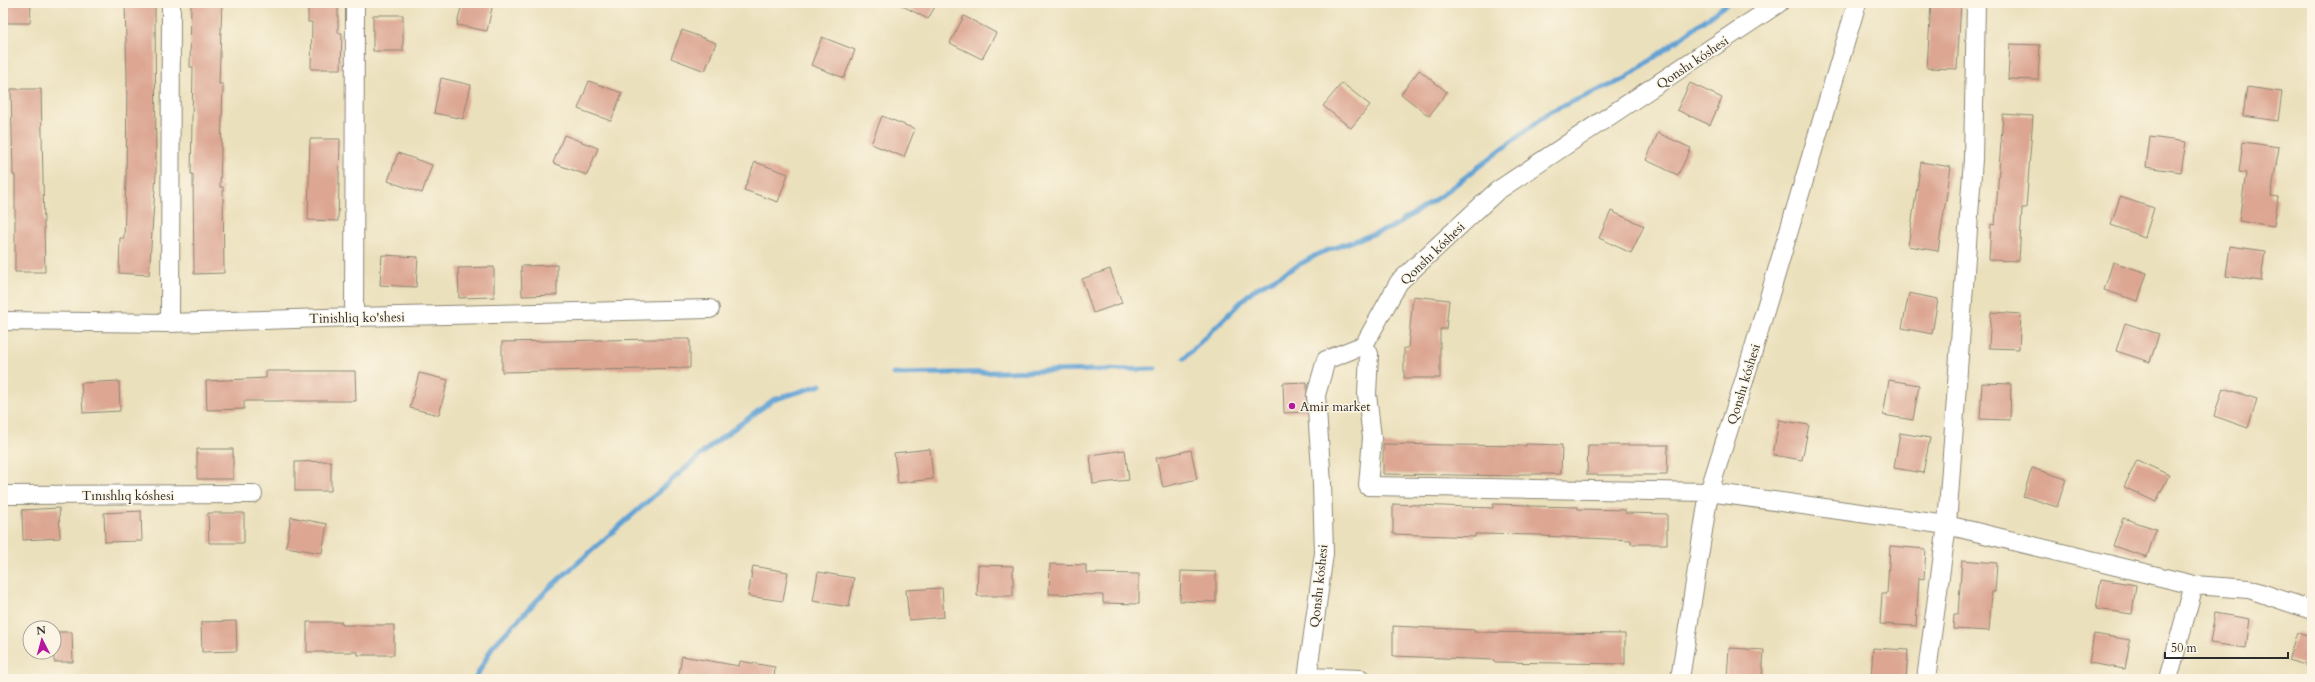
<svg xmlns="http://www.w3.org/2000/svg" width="2315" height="682" font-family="Cardo,serif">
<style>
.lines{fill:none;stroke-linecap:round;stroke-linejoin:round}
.stream{stroke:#61a2d4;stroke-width:5}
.building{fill:#dca692}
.minor-casing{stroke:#8b8674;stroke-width:20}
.minor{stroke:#fff;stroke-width:18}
.poi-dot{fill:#b5179e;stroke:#fcf5e5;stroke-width:1.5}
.labels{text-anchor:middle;stroke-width:3;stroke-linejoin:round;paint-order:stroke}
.street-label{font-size:13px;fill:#2b2b2b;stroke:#fcf5e5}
.poi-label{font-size:13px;fill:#2b2b2b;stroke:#fcf5e5;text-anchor:start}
</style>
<rect width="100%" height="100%" fill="#fcf5e5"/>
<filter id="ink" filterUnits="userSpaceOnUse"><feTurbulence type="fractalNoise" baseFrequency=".025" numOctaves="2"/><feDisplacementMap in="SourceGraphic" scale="8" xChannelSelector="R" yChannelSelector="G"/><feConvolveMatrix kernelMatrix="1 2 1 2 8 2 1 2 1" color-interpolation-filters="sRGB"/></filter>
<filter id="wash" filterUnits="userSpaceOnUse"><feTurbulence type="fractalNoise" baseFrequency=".012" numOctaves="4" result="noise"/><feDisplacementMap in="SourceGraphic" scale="16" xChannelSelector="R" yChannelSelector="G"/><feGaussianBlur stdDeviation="0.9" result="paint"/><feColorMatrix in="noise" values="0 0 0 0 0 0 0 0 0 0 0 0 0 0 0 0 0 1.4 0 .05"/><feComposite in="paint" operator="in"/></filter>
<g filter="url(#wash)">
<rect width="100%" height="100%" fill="#ebe0bc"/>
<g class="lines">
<path class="stream" d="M 1184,358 L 1252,291 L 1320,253 L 1393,227 L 1442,195 L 1551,111 L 1625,79 L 1728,3
M 893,374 L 1156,369
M 475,679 L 493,646 L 548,589 L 713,444 L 773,400 L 821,385"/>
</g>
<g id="blocks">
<path class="building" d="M 3,3 L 31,3 L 30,23 L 3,23 Z
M 125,3 L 155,3 L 156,174 L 149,275 L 119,273 L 120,238 L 124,238 L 126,183 L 127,78 Z
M 191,3 L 222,3 L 219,84 L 223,84 L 220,187 L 223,187 L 224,273 L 194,274 L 193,174 L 191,174 L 193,67 L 190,67 Z
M 308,3 L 338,3 L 338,33 L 342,33 L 341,69 L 311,69 L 312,22 L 308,22 Z
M 462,3 L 493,3 L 487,31 L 457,25 Z
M 897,3 L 937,3 L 928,19 Z
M 1931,3 L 1961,3 L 1957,69 L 1927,68 Z
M 373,15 L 403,15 L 403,51 L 373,51 Z
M 964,16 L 996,33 L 982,59 L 950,43 Z
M 682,30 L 716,43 L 705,71 L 671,58 Z
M 822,37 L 855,50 L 844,78 L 811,65 Z
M 2010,44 L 2040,45 L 2038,80 L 2008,79 Z
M 1419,70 L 1447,92 L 1429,116 L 1401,94 Z
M 441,78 L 471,85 L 463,119 L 434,113 Z
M 589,81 L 622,93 L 611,121 L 578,109 Z
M 1342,83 L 1370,105 L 1351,128 L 1323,106 Z
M 1690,83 L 1722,98 L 1710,125 L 1677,110 Z
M 2247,87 L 2282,92 L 2278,121 L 2243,116 Z
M 11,89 L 41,89 L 45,272 L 15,272 L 15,175 L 13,175 Z
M 2003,114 L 2033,116 L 2026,208 L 2022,208 L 2019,261 L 1989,260 L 1991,224 L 1995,225 Z
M 882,116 L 915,129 L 904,157 L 871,144 Z
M 1658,133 L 1691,148 L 1678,175 L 1646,160 Z
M 564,135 L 598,148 L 587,175 L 553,163 Z
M 2150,137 L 2186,142 L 2181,172 L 2146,167 Z
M 310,139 L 340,139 L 338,221 L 308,220 Z
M 2243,142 L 2279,147 L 2271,196 L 2278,197 L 2274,226 L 2239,221 L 2246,173 L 2239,172 Z
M 398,153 L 432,165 L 422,193 L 388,181 Z
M 755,162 L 788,174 L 778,202 L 744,190 Z
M 1921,162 L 1951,167 L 1938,251 L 1908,246 Z
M 2120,197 L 2154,208 L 2145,237 L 2111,225 Z
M 1611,211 L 1644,226 L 1631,253 L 1599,238 Z
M 2230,246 L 2265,251 L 2261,281 L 2226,276 Z
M 382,255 L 418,257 L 416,287 L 380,285 Z
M 2113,262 L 2147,273 L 2138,301 L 2104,290 Z
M 557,265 L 557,295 L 522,296 L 521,266 Z
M 494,267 L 494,297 L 459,298 L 458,268 Z
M 1110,269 L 1122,303 L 1093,313 L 1082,279 Z
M 1909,293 L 1938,299 L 1932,334 L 1902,328 Z
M 1413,296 L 1449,300 L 1446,329 L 1440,329 L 1440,378 L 1404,378 L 1404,348 L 1408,348 Z
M 1991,312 L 2021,314 L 2019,349 L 1989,348 Z
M 2125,323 L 2159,334 L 2150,362 L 2116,351 Z
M 654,339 L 690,339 L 690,368 L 502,372 L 502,342 Z
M 266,371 L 355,371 L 356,401 L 244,401 L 244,409 L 207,410 L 206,381 L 266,378 Z
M 419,373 L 448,380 L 439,415 L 410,408 Z
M 1889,380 L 1919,385 L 1913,420 L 1883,415 Z
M 119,381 L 120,411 L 83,413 L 81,383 Z
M 1307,382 L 1307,412 L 1284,413 L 1283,383 Z
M 1982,383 L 2011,384 L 2010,420 L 1980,419 Z
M 2223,388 L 2257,399 L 2248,428 L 2214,416 Z
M 1779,420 L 1809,425 L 1802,460 L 1773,455 Z
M 1900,433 L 1930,438 L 1923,473 L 1894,468 Z
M 1383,444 L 1526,446 L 1526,444 L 1562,445 L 1561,474 L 1519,474 L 1519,476 L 1383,474 Z
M 1588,445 L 1668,445 L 1667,475 L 1587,475 Z
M 197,449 L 233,449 L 233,479 L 197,479 Z
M 930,449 L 933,479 L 898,483 L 894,453 Z
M 1125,450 L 1129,480 L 1093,484 L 1090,455 Z
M 1191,450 L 1197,479 L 1163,487 L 1156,458 Z
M 2137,460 L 2169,475 L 2156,502 L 2124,487 Z
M 331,461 L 331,491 L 295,491 L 295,462 Z
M 2032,468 L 2066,479 L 2057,507 L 2023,496 Z
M 1393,504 L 1493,508 L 1493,504 L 1529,505 L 1529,506 L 1578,507 L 1578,509 L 1625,510 L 1625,513 L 1667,514 L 1667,544 L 1631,544 L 1631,540 L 1542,536 L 1542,535 L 1475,534 L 1475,537 L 1393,534 Z
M 59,508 L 60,538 L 23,540 L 22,510 Z
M 141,511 L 142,541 L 105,542 L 104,513 Z
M 208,513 L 244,513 L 244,543 L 209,543 Z
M 291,517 L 327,524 L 322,553 L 286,547 Z
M 2123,518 L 2156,529 L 2147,557 L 2113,546 Z
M 1890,546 L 1926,549 L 1924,579 L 1919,578 L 1916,626 L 1880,624 L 1882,594 L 1887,594 Z
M 1962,560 L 1997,563 L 1995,592 L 1992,592 L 1989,631 L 1953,629 L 1954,614 L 1958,614 Z
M 1050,564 L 1086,565 L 1086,573 L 1139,574 L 1139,604 L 1103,603 L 1103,595 L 1049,594 Z
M 978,565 L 1013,566 L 1013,596 L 977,596 Z
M 753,566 L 788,572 L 783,601 L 748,596 Z
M 1181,571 L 1216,572 L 1216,602 L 1180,601 Z
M 818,572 L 854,578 L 849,607 L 813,601 Z
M 2101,579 L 2136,585 L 2132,614 L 2096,609 Z
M 942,588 L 944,617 L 909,620 L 906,590 Z
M 2215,613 L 2250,619 L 2246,648 L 2210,643 Z
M 236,621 L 237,651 L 202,652 L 201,622 Z
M 307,622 L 342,622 L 342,625 L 394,625 L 394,655 L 358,655 L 358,652 L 307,652 Z
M 1393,626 L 1474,630 L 1474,632 L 1625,634 L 1625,664 L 1494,662 L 1494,660 L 1393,656 Z
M 54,632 L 72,632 L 73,662 L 54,662 Z
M 2297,632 L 2312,636 L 2312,667 L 2288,660 Z
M 2094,634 L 2130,640 L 2125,669 L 2089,663 Z
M 1729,648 L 1764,650 L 1762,679 L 1727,678 Z
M 1873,648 L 1908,650 L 1906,679 L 1871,678 Z
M 682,656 L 739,666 L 740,661 L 775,667 L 774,679 L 678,679 Z"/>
</g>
</g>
<g filter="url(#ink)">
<use href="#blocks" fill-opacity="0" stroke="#8b8674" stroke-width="1"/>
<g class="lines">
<g class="minor-casing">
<path id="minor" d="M 354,317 L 355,3
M 3,321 L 170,323 L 354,317 L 710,309
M 170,323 L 171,3
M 1364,345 L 1369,354 L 1367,394 L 1372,438 L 1368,486 L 1709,492 L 1947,525 L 2194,585 L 2249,589 L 2312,610
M 3,495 L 253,494
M 1307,677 L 1361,679
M 1307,679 L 1324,553 L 1322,484 L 1316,395 L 1326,360 L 1364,345 L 1399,282 L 1497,191 L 1779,3
M 1680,679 L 1709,492 L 1744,381 L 1857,3
M 1926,679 L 1947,525 L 1973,159 L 1976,3
M 2168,679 L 2194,585"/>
</g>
<use href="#minor" class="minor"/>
</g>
</g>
<circle class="poi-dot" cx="1292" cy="406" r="4"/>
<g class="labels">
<g class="street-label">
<text transform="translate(1692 62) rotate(-34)" y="5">Qonshı kóshesi</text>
<text transform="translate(1432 253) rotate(-44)" y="5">Qonshı kóshesi</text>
<text transform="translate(357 317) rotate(-1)" y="5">Tinishliq ko'shesi</text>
<text transform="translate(1743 384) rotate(-73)" y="5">Qonshı kóshesi</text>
<text x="128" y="500">Tınıshlıq kóshesi</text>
<text transform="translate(1318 586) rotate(-84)" y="5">Qonshı kóshesi</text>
</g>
<g class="poi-label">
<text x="1300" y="411">Amir market</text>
</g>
</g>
<rect width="2315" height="682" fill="none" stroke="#fcf5e5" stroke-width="16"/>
<g transform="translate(42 640) rotate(354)"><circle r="19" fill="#fcf5e5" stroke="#a8a49b"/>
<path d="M0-3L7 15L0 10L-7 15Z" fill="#b5179e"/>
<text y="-6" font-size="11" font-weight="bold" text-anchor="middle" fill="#2b2b2b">N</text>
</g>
<path d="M2165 652v6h123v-6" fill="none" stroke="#2b2b2b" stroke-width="2"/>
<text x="2171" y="652" font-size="12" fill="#2b2b2b" stroke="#fcf5e5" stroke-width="3" paint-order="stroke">50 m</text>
</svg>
